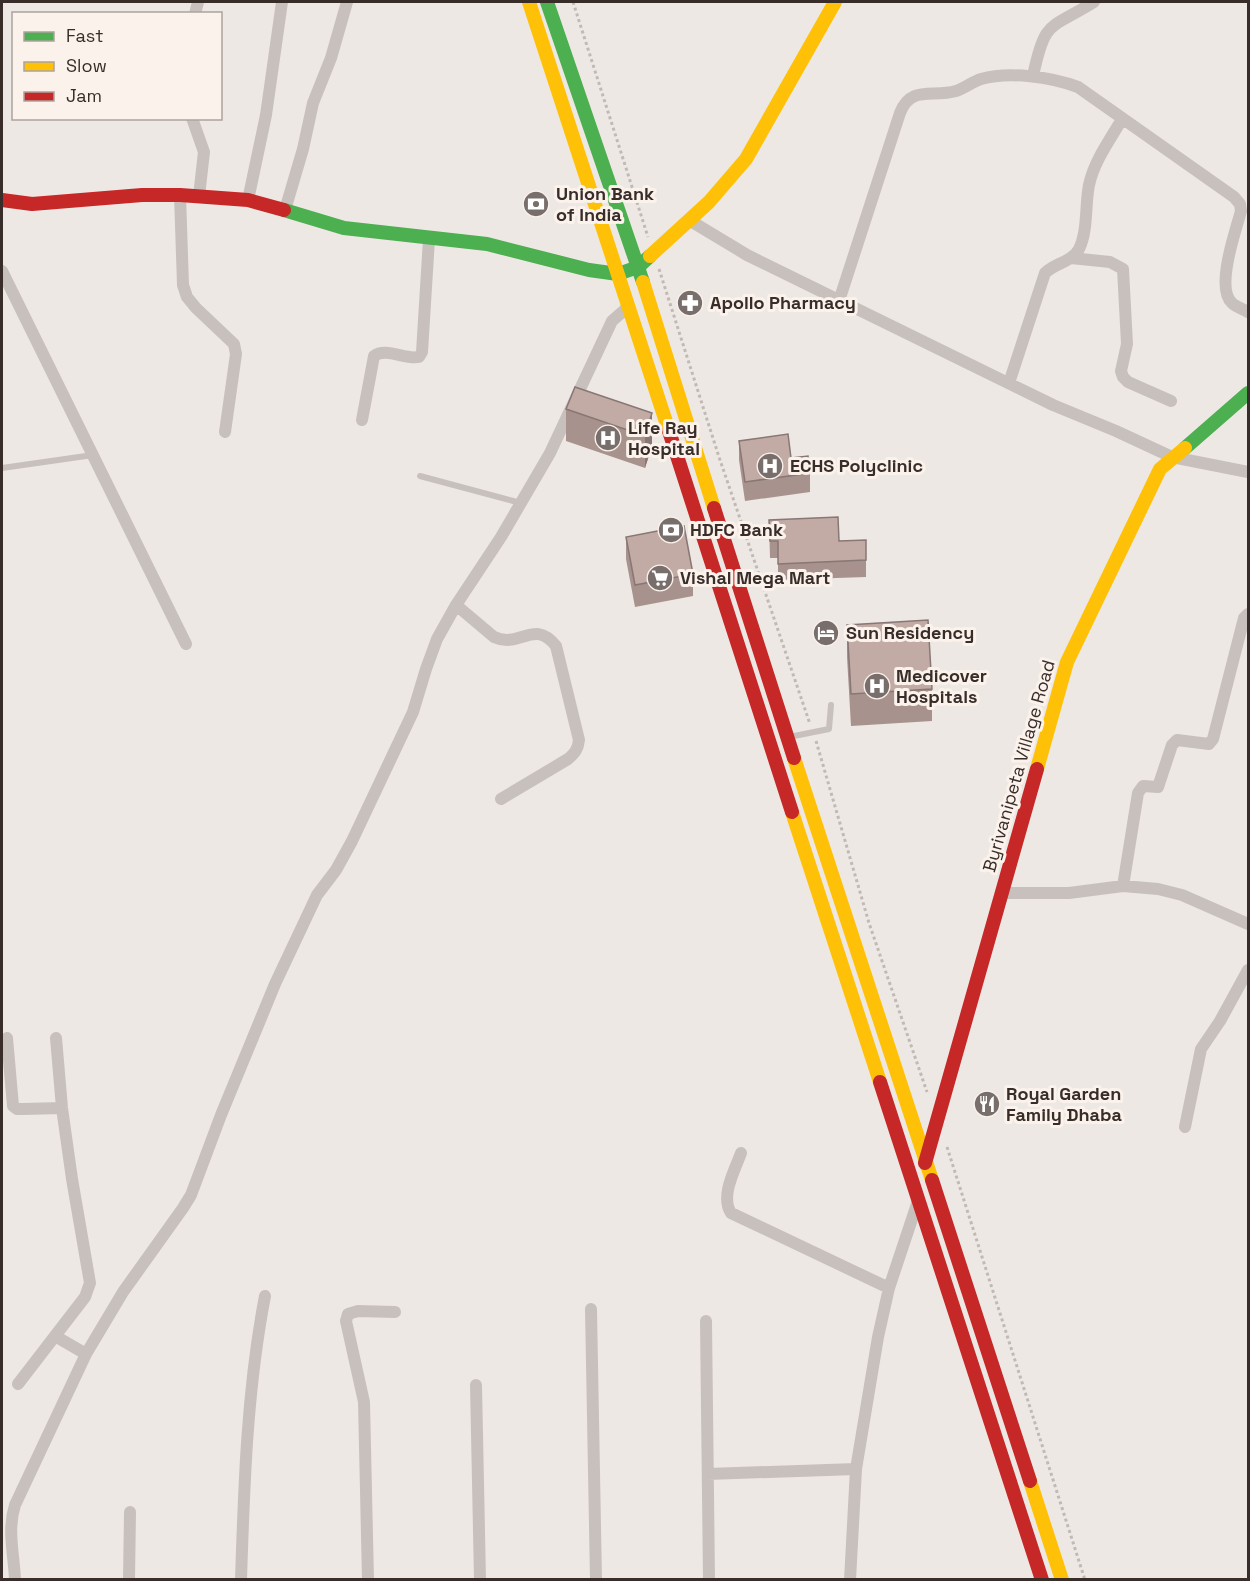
<svg xmlns="http://www.w3.org/2000/svg" width="1250" height="1581" font-family="'Space Grotesk',sans-serif">
<style>
.lines{fill:none;stroke-linecap:round;stroke-linejoin:round}
.path{stroke:#c1b9b4;stroke-width:3;stroke-dasharray:3 3;stroke-linecap:butt}
.lane{stroke:#c8c0bc;stroke-width:6}
.street{stroke:#c8c0bc;stroke-width:12}
.fast{stroke:#4caf50;stroke-width:14}
.slow{stroke:#ffc107;stroke-width:14}
.jam{stroke:#c62828;stroke-width:14}
.wall{fill:#a7928e}
.shaded-wall{fill:#887774}
.building{fill:#c2aaa5;stroke:#887774;stroke-width:1.5}
.labels{text-anchor:middle;stroke-width:6;stroke-linejoin:round;paint-order:stroke}
.poi-label{font-size:18px;font-weight:bold;fill:#392d2a;stroke:#faf2eb;text-anchor:start}
.street-label{font-size:18px;fill:#392d2a;stroke:#faf2eb}
</style>
<rect width="100%" height="100%" fill="#eee8e4"/>
<g class="lines">
<path class="path" d="M 573,2 L 648,237
M 659,269 L 719,457 L 810,724
M 816,741 L 869,923 L 927,1092
M 947,1147 L 1085,1580"/>
<path class="lane" d="M 2,468 L 93,455
M 420,476 L 521,503
M 789,737 L 829,729 L 831,705"/>
<path class="street" d="M 195,14 L 198,2
M 1033,76 C 1045,19 1049,30 1094,2
M 192,118 L 204,152 L 199,196
M 180,195 L 183,285 L 187,297 L 196,308 L 234,344 L 236,354 L 225,432
M 248,200 L 266,115 L 282,2
M 285,210 L 303,149 L 313,103 L 331,58 L 347,2
M 689,220 L 747,255 L 1053,405 L 1116,431 L 1172,457 L 1248,472
M 1071,258 L 1110,262 L 1123,269 L 1127,344 L 1121,371 L 1123,377 L 1128,382 L 1171,401
M 2,271 L 186,644
M 839,301 L 900,113 C 911,85 932,98 956,91 C 965,88 972,82 981,79 C 1009,71 1051,77 1078,87 L 1234,197 L 1240,204 L 1241,211 C 1236,230 1215,288 1232,303 C 1236,307 1243,309 1248,312
M 1009,383 L 1045,273 C 1055,263 1072,262 1079,249 C 1088,231 1085,205 1089,185 C 1094,161 1110,140 1122,119
M 362,420 L 374,356 C 386,347 405,360 419,357 L 422,352 L 429,239
M 456,605 L 494,637 C 520,649 534,618 556,646 L 579,740 C 578,749 575,753 568,759 L 501,799
M 1123,886 L 1138,793 L 1143,786 L 1158,787 L 1172,745 L 1177,740 L 1209,744 L 1213,739 L 1244,618 L 1248,614
M 1002,893 L 1069,893 L 1123,886 L 1158,889 L 1182,895 L 1248,924
M 7,1038 L 13,1106 L 17,1109 L 23,1109 L 62,1108
M 1185,1127 L 1201,1049 L 1220,1021 L 1248,970
M 741,1153 C 735,1170 720,1196 731,1213 L 889,1288
M 591,1309 L 596,1580
M 706,1321 L 709,1580
M 55,1336 L 86,1354
M 18,1384 L 85,1297 L 90,1283 L 72,1179 L 62,1108 L 56,1038
M 476,1385 L 480,1580
M 708,1474 L 856,1469
M 15,1580 C 14,1554 7,1530 15,1505 L 86,1354 L 123,1292 L 183,1208 L 191,1195 L 221,1115 L 275,984 L 317,895 L 336,870 L 352,841 L 413,712 L 426,669 L 437,639 L 456,605 L 501,537 L 550,453 L 612,321 L 628,307
M 129,1580 L 130,1512
M 241,1580 C 244,1485 247,1389 265,1296
M 368,1580 L 364,1402 L 346,1321 L 348,1314 L 358,1311 L 395,1312
M 850,1580 L 856,1469 L 878,1337 L 889,1288 L 918,1201"/>
<path class="fast" d="M 547,2 L 643,282
M 284,210 L 344,228 L 487,244 L 589,270 L 618,274 L 638,267 L 650,256
M 1185,448 L 1248,393"/>
<path class="slow" d="M 529,2 L 669,431
M 650,256 L 709,202 L 746,159 L 835,2
M 643,282 L 714,508
M 794,758 L 932,1180
M 1037,769 L 1067,662 L 1160,469 L 1185,448
M 792,812 L 880,1082
M 1030,1481 L 1062,1580"/>
<path class="jam" d="M 2,200 L 32,204 L 142,195 L 180,195 L 248,200 L 284,210
M 669,431 L 792,812
M 714,508 L 794,758
M 880,1082 L 1042,1580
M 925,1163 L 1037,769
M 932,1180 L 1030,1481"/>
</g>
<path class="wall" d="M 566,409 L 652,413 L 652,446 L 645,468 L 566,441 Z
M 739,441 L 791,458 L 810,473 L 810,492 L 745,501 L 739,460 Z
M 769,520 L 839,541 L 866,560 L 866,577 L 778,580 L 778,558 L 770,558 Z
M 626,537 L 693,574 L 693,596 L 635,607 L 626,559 Z
M 847,625 L 932,689 L 932,721 L 851,726 L 847,657 Z"/>
<path class="shaded-wall" d="M 652,413 L 652,446 L 645,468 L 645,436 Z"/>
<path class="building" d="M 575,387 L 652,413 L 645,436 L 566,409 Z
M 788,434 L 791,458 L 808,456 L 810,473 L 745,482 L 739,441 Z
M 838,517 L 839,541 L 866,540 L 866,560 L 778,564 L 778,541 L 770,541 L 769,520 Z
M 684,526 L 693,574 L 635,585 L 626,537 Z
M 928,620 L 932,689 L 851,694 L 847,625 Z"/>
<defs>
<g id="bank-disc" transform="scale(1.35)"><circle r="9.5" fill="#786e6b" stroke="#faf2eb"/><path d="M-6-4H6V4H-6ZM0-2.3a2.3 2.3 0 1 0 0 4.6a2.3 2.3 0 1 0 0-4.6Z" fill="#fff"/></g>
<g id="pharmacy-disc" transform="scale(1.35)"><circle r="9.5" fill="#786e6b" stroke="#faf2eb"/><path d="M-2-6h4v4h4v4h-4v4h-4v-4h-4v-4h4Z" fill="#fff"/></g>
<g id="hospital-disc" transform="scale(1.35)"><circle r="9.5" fill="#786e6b" stroke="#faf2eb"/><path d="M-5-5h3v3.5h4V-5h3V5h-3V1.5h-4V5h-3Z" fill="#fff"/></g>
<g id="supermarket-disc" transform="scale(1.35)"><circle r="9.5" fill="#786e6b" stroke="#faf2eb"/><path d="M-6-5.5h2.5l.6 2H6L4.5 2H-2.5L-4.4-4H-6ZM-1.5 3.2a1.3 1.3 0 1 0 .1 0ZM3 3.2a1.3 1.3 0 1 0 .1 0Z" fill="#fff"/></g>
<g id="hotel-disc" transform="scale(1.35)"><circle r="9.5" fill="#786e6b" stroke="#faf2eb"/><path d="M-6-4.5h1.5V1H6V5H4.5V3h-9V5H-6ZM-4 0a1.8 1.8 0 1 1 3.6 0ZM.5 0V-2.5h3Q6-2.5 6 0Z" fill="#fff"/></g>
<g id="restaurant-disc" transform="scale(1.35)"><circle r="9.5" fill="#786e6b" stroke="#faf2eb"/><path d="M-5-6h1v4h1v-4h1v4h1v-4h1v5L-1.5 .5V6h-2V.5L-5-1ZM5-6V6H3V1.5H1.5Q1.5-4 5-6Z" fill="#fff"/></g>
</defs>
<g fill-rule="evenodd">
<use href="#bank-disc" x="536" y="204"/>
<use href="#pharmacy-disc" x="690" y="303"/>
<use href="#hospital-disc" x="608" y="438"/>
<use href="#hospital-disc" x="770" y="466"/>
<use href="#bank-disc" x="671" y="530"/>
<use href="#supermarket-disc" x="660" y="578"/>
<use href="#hotel-disc" x="826" y="633"/>
<use href="#hospital-disc" x="877" y="686"/>
<use href="#restaurant-disc" x="987" y="1104"/>
</g>
<g class="labels">
<g class="poi-label">
<text x="556" y="200">Union Bank<tspan x="556" dy="21">of India</tspan></text>
<text x="710" y="309">Apollo Pharmacy</text>
<text x="628" y="434">Life Ray<tspan x="628" dy="21">Hospital</tspan></text>
<text x="790" y="472">ECHS Polyclinic</text>
<text x="690" y="536">HDFC Bank</text>
<text x="680" y="584">Vishal Mega Mart</text>
<text x="846" y="639">Sun Residency</text>
<text x="896" y="682">Medicover<tspan x="896" dy="21">Hospitals</tspan></text>
<text x="1006" y="1100">Royal Garden<tspan x="1006" dy="21">Family Dhaba</tspan></text>
</g>
<g class="street-label">
<text transform="translate(1019 766) rotate(-74)" y="6">Byrivanipeta Village Road</text>
</g>
</g>
<rect width="1250" height="1581" fill="none" stroke="#392d2a" stroke-width="6"/>
<rect x="12" y="12" width="210" height="108" fill="#faf2eb" stroke="#ada39e" stroke-width="1.5"/>
<rect x="24" y="32" width="30" height="9" fill="#4caf50" stroke="#ada39e" stroke-width="1.5"/>
<text x="66" y="42" font-size="18" fill="#392d2a">Fast</text>
<rect x="24" y="62" width="30" height="9" fill="#ffc107" stroke="#ada39e" stroke-width="1.5"/>
<text x="66" y="72" font-size="18" fill="#392d2a">Slow</text>
<rect x="24" y="92" width="30" height="9" fill="#c62828" stroke="#ada39e" stroke-width="1.5"/>
<text x="66" y="102" font-size="18" fill="#392d2a">Jam</text>
</svg>
